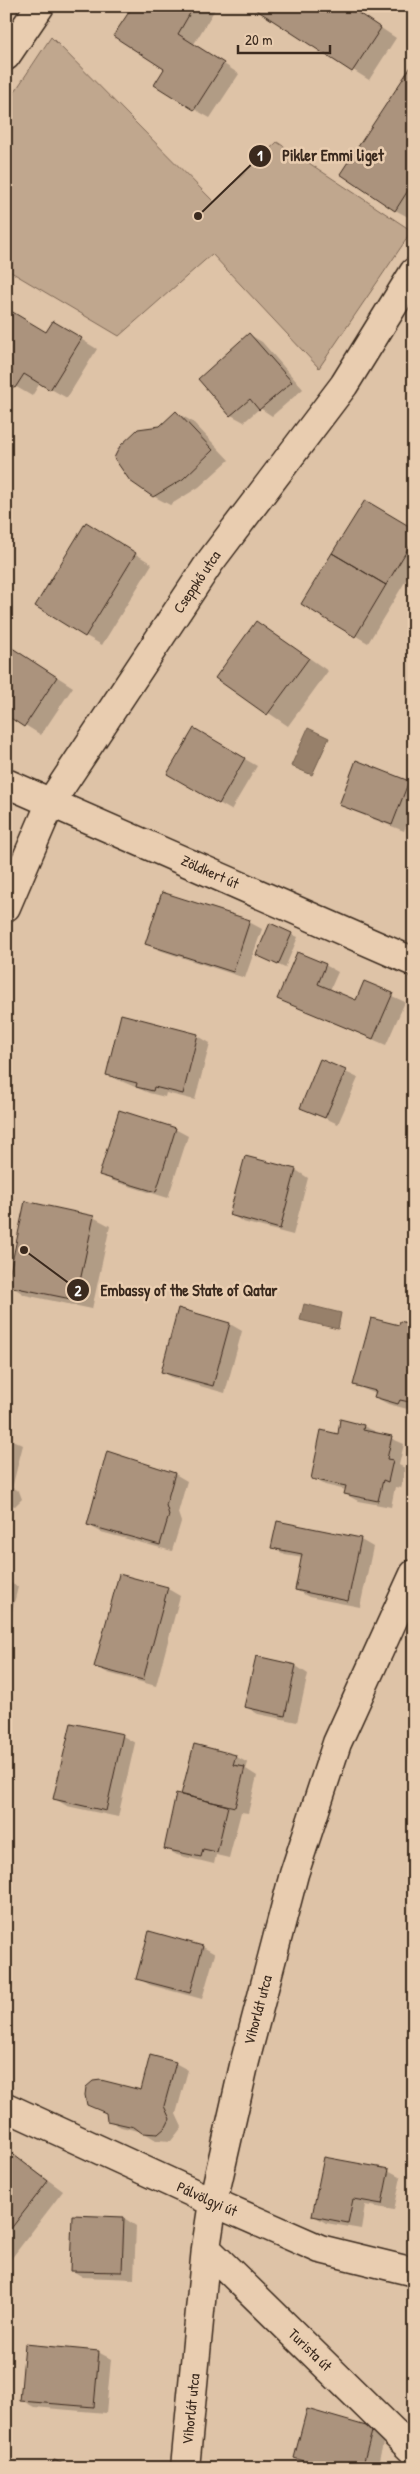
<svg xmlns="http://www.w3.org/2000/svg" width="420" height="2474" font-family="'Patrick Hand',sans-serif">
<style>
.green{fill:#c0a78e;stroke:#7e6856}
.water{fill:#97806b;stroke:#725e4c}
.shadow{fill:#0003}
.building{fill:#ab937d;stroke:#3b2a1e}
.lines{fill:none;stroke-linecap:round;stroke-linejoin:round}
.street-casing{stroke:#3b2a1e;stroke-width:31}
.street{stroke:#e9cdb0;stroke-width:28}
.labels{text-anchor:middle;stroke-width:5;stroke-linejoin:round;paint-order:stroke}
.street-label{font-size:15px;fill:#3b2a1e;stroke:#e9cdb0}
.leader{fill:none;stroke:#3b2a1e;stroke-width:2}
.callout-dot{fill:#3b2a1e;stroke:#e9cdb0;stroke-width:2}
.mark-label{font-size:15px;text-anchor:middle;font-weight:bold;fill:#fff}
.callout-label{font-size:16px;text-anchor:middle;font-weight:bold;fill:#3b2a1e;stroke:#e9cdb0;stroke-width:5;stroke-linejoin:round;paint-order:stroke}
</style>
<rect width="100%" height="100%" fill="#dec3a7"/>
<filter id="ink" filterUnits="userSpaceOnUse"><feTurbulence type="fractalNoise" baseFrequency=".02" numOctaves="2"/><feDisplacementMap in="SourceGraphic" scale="10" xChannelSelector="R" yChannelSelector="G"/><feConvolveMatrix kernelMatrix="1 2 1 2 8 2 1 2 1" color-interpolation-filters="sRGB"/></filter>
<g filter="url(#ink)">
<path class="green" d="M 51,37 L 214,202 L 277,142 L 412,231 L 319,368 L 212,254 L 119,336 L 6,269 L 6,105 Z"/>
<path class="water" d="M 308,728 L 329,738 L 312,775 L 291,766 Z
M 304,1304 L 341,1313 L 338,1329 L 300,1320 Z"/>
<path class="shadow" d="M 134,6 L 217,6 L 194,44 L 239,74 L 210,118 L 194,109 Z
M 251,6 L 348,6 L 396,38 L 369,80 Z
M 414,64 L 414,216 L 412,219 L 395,210 Z
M 53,322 L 97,349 L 67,398 L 40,383 L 32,396 L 6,381 Z
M 250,335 L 262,342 L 303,389 L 272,416 L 260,408 L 244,422 L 231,415 L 199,379 Z
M 177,413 L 193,422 L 229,460 L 199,487 L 170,505 L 153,496 L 161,427 Z
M 414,530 L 414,567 L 368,643 L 356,636 Z
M 102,533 L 152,564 L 102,645 L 86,636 Z
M 257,622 L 328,671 L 288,726 L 217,678 Z
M 6,644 L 73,687 L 41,735 L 6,713 Z
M 194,730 L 257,766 L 231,810 L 169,774 Z
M 409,782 L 414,785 L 414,807 L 404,831 L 353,811 L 340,804 Z
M 249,922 L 262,929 L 245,978 L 159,950 L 146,943 Z
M 271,925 L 298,937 L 285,968 L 257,955 Z
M 325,965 L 338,972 L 330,990 L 357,1001 L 364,983 L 405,1002 L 386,1045 L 279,999 Z
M 122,1016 L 198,1036 L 210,1043 L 195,1100 L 166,1093 L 165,1097 L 149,1093 L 107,1075 Z
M 321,1060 L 358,1078 L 338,1124 L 301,1107 Z
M 175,1129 L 188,1136 L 168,1198 L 113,1181 L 100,1174 Z
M 296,1170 L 308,1178 L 293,1235 L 243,1222 L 230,1214 Z
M 93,1217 L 110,1226 L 92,1309 L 25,1295 L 9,1285 Z
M 179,1310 L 230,1324 L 242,1331 L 225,1393 L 175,1379 L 163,1372 Z
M 414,1326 L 414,1406 L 411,1410 L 388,1404 L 375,1397 L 376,1394 L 354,1385 L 400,1327 Z
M 363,1426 L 404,1444 L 399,1465 L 405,1468 L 401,1488 L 395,1487 L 391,1507 L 358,1501 L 345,1494 L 346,1490 L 325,1485 L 313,1478 L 339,1436 Z
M 6,1437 L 23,1445 L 12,1488 L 19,1491 L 22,1499 L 15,1506 L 8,1504 L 6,1511 Z
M 108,1453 L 175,1474 L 187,1481 L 178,1513 L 181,1522 L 172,1551 L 101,1532 L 88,1525 Z
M 361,1540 L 373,1547 L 360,1607 L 309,1597 L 296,1590 L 303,1558 L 285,1555 L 273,1547 Z
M 120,1576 L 168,1589 L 180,1596 L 156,1686 L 108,1673 L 95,1666 Z
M 6,1580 L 18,1587 L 6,1635 Z
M 296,1666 L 308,1674 L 297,1722 L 258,1714 L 246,1707 Z
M 72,1724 L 123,1736 L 135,1743 L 118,1817 L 67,1806 L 55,1799 Z
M 235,1756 L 248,1763 L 246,1769 L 257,1776 L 248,1813 L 241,1812 L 229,1858 L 216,1855 L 214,1864 L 177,1855 L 165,1848 Z
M 203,1947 L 215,1954 L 202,1999 L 150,1985 L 138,1978 Z
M 175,2063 L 188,2070 L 176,2114 L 182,2127 L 171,2141 L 156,2140 L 143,2132 L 121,2127 L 108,2120 L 108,2114 L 88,2104 L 142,2092 Z
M 6,2149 L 63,2191 L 11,2259 L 6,2256 Z
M 388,2170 L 401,2177 L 394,2210 L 365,2205 L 361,2229 L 326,2223 L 314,2216 Z
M 124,2218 L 136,2226 L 134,2279 L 83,2277 L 71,2270 Z
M 98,2352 L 111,2359 L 106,2413 L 34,2407 L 21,2400 Z
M 373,2429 L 385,2436 L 377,2468 L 318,2468 L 295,2458 Z"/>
<path class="building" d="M 133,6 L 190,6 L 193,8 L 178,34 L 224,63 L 194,110 L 154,85 L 164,69 L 113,36 Z
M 257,6 L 348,6 L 381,28 L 352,72 L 255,9 Z
M 414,62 L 414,181 L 395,211 L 340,174 Z
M 6,308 L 46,332 L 53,321 L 82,338 L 50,390 L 24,374 L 15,388 L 6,382 Z
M 249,333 L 292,382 L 259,410 L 250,399 L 230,416 L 198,379 Z
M 176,411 L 213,450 L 183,479 L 153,497 L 130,481 L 114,458 L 120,446 L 138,429 L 160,426 Z
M 365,500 L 414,529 L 414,539 L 386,585 L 332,553 Z
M 86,522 L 136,553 L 85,637 L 35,606 Z
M 332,553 L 386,585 L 355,637 L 301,604 Z
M 256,621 L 309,658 L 267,715 L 215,678 Z
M 6,644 L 57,677 L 24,727 L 6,715 Z
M 194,728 L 245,758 L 219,804 L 167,774 Z
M 356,760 L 409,781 L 392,825 L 339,805 Z
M 162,892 L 250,920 L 233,972 L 145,944 Z
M 270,923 L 292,933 L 278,965 L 256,955 Z
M 297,952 L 326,964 L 318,984 L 356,1000 L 364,981 L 393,993 L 373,1039 L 277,999 Z
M 121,1014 L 198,1034 L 183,1094 L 154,1087 L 153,1091 L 136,1087 L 137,1083 L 106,1075 Z
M 320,1059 L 346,1070 L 325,1118 L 300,1108 Z
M 119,1110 L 176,1128 L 156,1192 L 99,1175 Z
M 245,1156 L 296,1169 L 280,1229 L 229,1215 Z
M 25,1201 L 94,1216 L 76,1300 L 7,1286 Z
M 178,1308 L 230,1323 L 213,1386 L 161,1372 Z
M 371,1318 L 399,1325 L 400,1321 L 414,1325 L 414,1403 L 400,1400 L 398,1404 L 374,1397 L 376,1391 L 353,1385 Z
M 340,1419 L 364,1425 L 363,1430 L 392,1436 L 387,1459 L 393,1460 L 388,1482 L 383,1480 L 378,1501 L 344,1494 L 346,1486 L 311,1479 L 321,1430 L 338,1434 Z
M 107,1451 L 175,1473 L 166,1505 L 169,1515 L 160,1545 L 87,1525 Z
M 277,1521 L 361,1538 L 348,1601 L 295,1590 L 302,1554 L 271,1548 Z
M 119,1574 L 168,1587 L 143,1680 L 94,1667 Z
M 256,1656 L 296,1665 L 285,1716 L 244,1707 Z
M 71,1723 L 123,1734 L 106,1811 L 53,1799 Z
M 194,1744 L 236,1755 L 233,1765 L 245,1767 L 235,1807 L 181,1795 Z
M 176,1793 L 228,1806 L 217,1852 L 203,1849 L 201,1857 L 164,1849 Z
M 149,1931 L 203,1946 L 190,1993 L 136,1979 Z
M 150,2055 L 176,2062 L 164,2106 L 170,2119 L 166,2127 L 158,2134 L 142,2133 L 134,2127 L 107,2121 L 106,2113 L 87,2105 L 85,2095 L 86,2087 L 93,2081 L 101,2080 L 141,2090 Z
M 6,2149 L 48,2181 L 6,2235 Z
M 324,2157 L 389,2169 L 382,2204 L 353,2199 L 348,2223 L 312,2216 Z
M 72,2215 L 124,2217 L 122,2272 L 70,2271 Z
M 25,2344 L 99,2351 L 94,2407 L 20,2401 Z
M 307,2409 L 373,2428 L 362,2468 L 328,2468 L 294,2458 Z
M 54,2460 L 73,2468 L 50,2468 Z"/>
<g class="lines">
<g class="street-casing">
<path id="street" d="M 6,56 L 40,6
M 6,783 L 414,962
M 6,907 L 51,802 L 210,562 L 344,385 L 414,272
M 6,2107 L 213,2202 L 320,2249 L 414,2272
M 206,2248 L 414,2452
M 185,2468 L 206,2248 L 213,2202 L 245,2061 L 294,1874 L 337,1743 L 414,1574"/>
</g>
<use href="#street" class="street"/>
</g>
</g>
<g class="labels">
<g class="street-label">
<text transform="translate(197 582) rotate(-56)" y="5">Cseppkő utca</text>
<text transform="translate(210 872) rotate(24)" y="5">Zöldkert út</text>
<text transform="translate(258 2010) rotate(-75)" y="5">Vihorlát utca</text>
<text transform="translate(207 2199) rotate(24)" y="5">Pálvölgyi út</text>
<text transform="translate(310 2350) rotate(44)" y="5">Turista út</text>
<text transform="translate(191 2409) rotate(-84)" y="5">Vihorlát utca</text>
</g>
</g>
<path class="leader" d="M198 216L260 156M24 1250L78 1290"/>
<g class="callout-dot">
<circle cx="198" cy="216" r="5"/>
<circle cx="24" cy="1250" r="5"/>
<circle cx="260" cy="156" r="12"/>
<circle cx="78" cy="1290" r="12"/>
</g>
<g class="mark-label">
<text x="260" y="161">1</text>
<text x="78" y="1296">2</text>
</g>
<g class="callout-label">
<text x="333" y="161">Pikler Emmi liget</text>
<text x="189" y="1296">Embassy of the State of Qatar</text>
</g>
<rect width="420" height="2474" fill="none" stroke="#e9cdb0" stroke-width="25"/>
<rect x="12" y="12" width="395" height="2449" fill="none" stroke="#3b2a1e" stroke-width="2" filter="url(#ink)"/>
<path d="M238 45v8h92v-8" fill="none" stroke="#3b2a1e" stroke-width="2.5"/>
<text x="245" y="45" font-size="15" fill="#3b2a1e" stroke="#e9cdb0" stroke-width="4" paint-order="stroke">20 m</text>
</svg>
